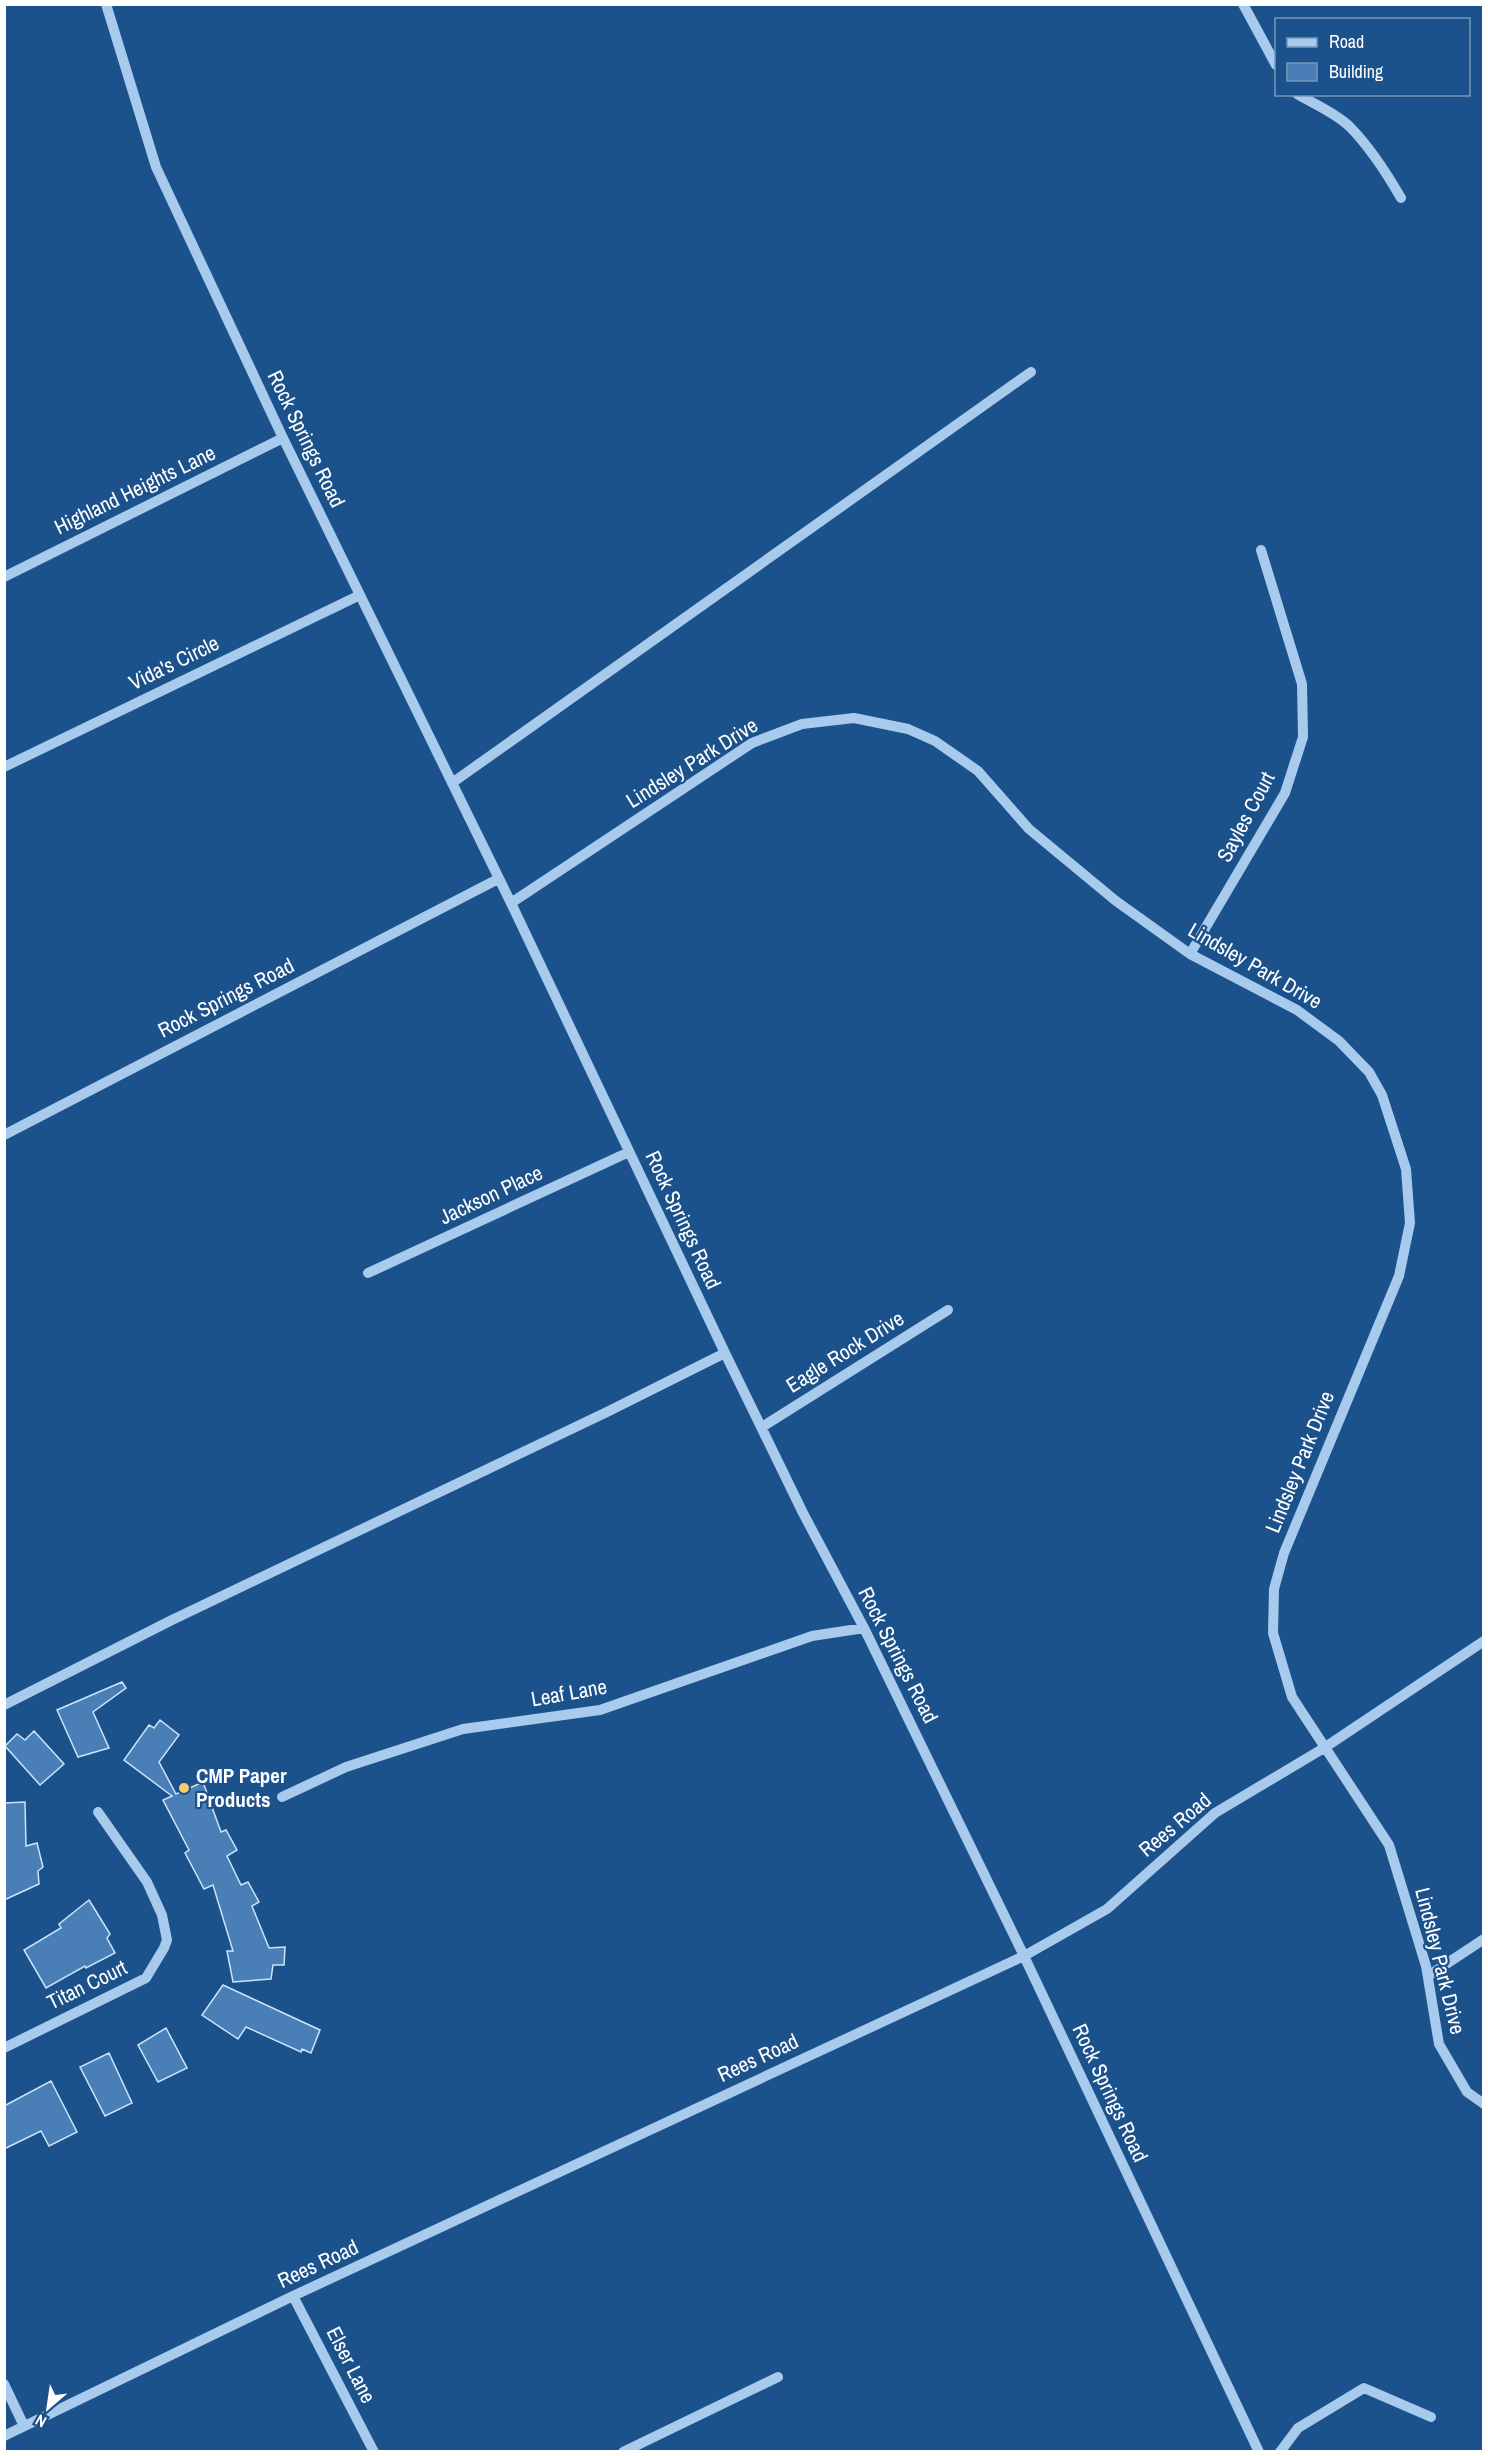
<svg xmlns="http://www.w3.org/2000/svg" width="1488" height="2456" font-family="'Archivo Narrow',sans-serif">
<style>
.building{fill:#497fb6;stroke:#cde3f9;stroke-width:1.5}
.lines{fill:none;stroke-linecap:round;stroke-linejoin:round}
.minor{stroke:#a8caed;stroke-width:10}
.poi-dot{fill:#feca65;stroke:#1c528c;stroke-width:2}
.labels{text-anchor:middle;stroke-width:4.5;stroke-linejoin:round;paint-order:stroke}
.street-label{font-size:21px;fill:#fff;stroke:#1c528c}
.poi-label{font-size:21px;font-weight:bold;fill:#fff;stroke:#1c528c;text-anchor:start}
</style>
<rect width="100%" height="100%" fill="#1c528c"/>
<path class="building" d="M 122,1682 L 126,1688 L 93,1712 L 109,1748 L 78,1757 L 57,1710 Z
M 160,1720 L 179,1735 L 159,1762 L 176,1794 L 203,1782 L 221,1832 L 226,1830 L 237,1850 L 227,1856 L 241,1885 L 248,1882 L 259,1902 L 252,1906 L 269,1948 L 285,1947 L 284,1965 L 273,1965 L 271,1979 L 233,1982 L 227,1951 L 233,1951 L 213,1885 L 204,1889 L 185,1853 L 189,1850 L 163,1800 L 172,1796 L 124,1760 L 149,1725 L 154,1728 Z
M 34,1731 L 64,1764 L 40,1785 L 5,1746 L 17,1734 L 25,1740 Z
M 25,1802 L 26,1846 L 37,1843 L 43,1867 L 38,1871 L 39,1884 L 4,1900 L 4,1803 Z
M 89,1900 L 110,1934 L 107,1938 L 115,1953 L 86,1968 L 85,1966 L 46,1988 L 24,1950 L 61,1928 L 59,1924 Z
M 223,1985 L 320,2030 L 311,2053 L 302,2049 L 301,2052 L 246,2027 L 238,2039 L 202,2015 Z
M 166,2028 L 187,2068 L 158,2082 L 138,2045 Z
M 109,2053 L 132,2103 L 105,2116 L 80,2067 Z
M 51,2081 L 77,2132 L 49,2146 L 41,2131 L 4,2149 L 4,2106 Z"/>
<g class="lines">
<path class="minor" d="M 106,4 L 156,167 L 283,438 L 511,903 L 725,1353 L 803,1513 L 864,1628 L 1024,1956 L 1259,2452
M 1243,4 L 1276,65
M 1297,94 C 1314,104 1334,112 1349,126 C 1370,147 1386,172 1401,198
M 4,577 L 283,438
M 4,767 L 360,595
M 452,783 L 1031,372
M 511,903 L 752,743 L 802,724 L 854,718 L 908,729 L 935,741 L 978,771 L 1029,829 L 1116,901 L 1190,954 L 1297,1010 L 1339,1041 L 1369,1072 L 1382,1095 L 1406,1169 L 1410,1223 L 1399,1276 L 1284,1553 L 1274,1589 L 1273,1633 L 1292,1697 L 1389,1845 L 1426,1966 L 1439,2044 L 1467,2092 L 1484,2104
M 1190,954 L 1285,793 L 1303,737 L 1302,684 L 1261,550
M 4,1135 L 498,879
M 368,1273 L 629,1152
M 762,1427 L 948,1310
M 4,1705 L 172,1620 L 609,1411 L 725,1353
M 282,1797 L 346,1767 L 463,1729 L 600,1710 L 812,1636 L 864,1628
M 1428,1976 L 1484,1939
M 4,2048 L 146,1978 L 164,1948 L 167,1940 L 162,1915 L 147,1882 L 98,1812
M 293,2296 L 374,2452
M 4,2384 L 24,2426
M 4,2436 L 293,2296 L 1024,1956 L 1107,1909 L 1215,1813 L 1324,1748 L 1484,1641
M 623,2452 L 778,2377
M 1280,2452 L 1298,2428 L 1364,2388 L 1431,2417"/>
</g>
<circle class="poi-dot" cx="184" cy="1788" r="6"/>
<g class="labels">
<g class="street-label">
<text transform="translate(306 439) rotate(64)" y="7">Rock Springs Road</text>
<text transform="translate(135 490) rotate(-26)" y="7">Highland Heights Lane</text>
<text transform="translate(174 663) rotate(-26)" y="7">Vida's Circle</text>
<text transform="translate(692 763) rotate(-32)" y="7">Lindsley Park Drive</text>
<text transform="translate(1246 817) rotate(-62)" y="7">Sayles Court</text>
<text transform="translate(1255 966) rotate(30)" y="7">Lindsley Park Drive</text>
<text transform="translate(226 998) rotate(-27)" y="7">Rock Springs Road</text>
<text transform="translate(491 1195) rotate(-25)" y="7">Jackson Place</text>
<text transform="translate(683 1220) rotate(65)" y="7">Rock Springs Road</text>
<text transform="translate(845 1352) rotate(-32)" y="7">Eagle Rock Drive</text>
<text transform="translate(1300 1462) rotate(-68)" y="7">Lindsley Park Drive</text>
<text transform="translate(898 1655) rotate(63)" y="7">Rock Springs Road</text>
<text transform="translate(569 1693) rotate(-10)" y="7">Leaf Lane</text>
<text transform="translate(1175 1825) rotate(-40)" y="7">Rees Road</text>
<text transform="translate(1440 1961) rotate(76)" y="7">Lindsley Park Drive</text>
<text transform="translate(87 1985) rotate(-26)" y="7">Titan Court</text>
<text transform="translate(758 2058) rotate(-25)" y="7">Rees Road</text>
<text transform="translate(1110 2093) rotate(65)" y="7">Rock Springs Road</text>
<text transform="translate(318 2264) rotate(-25)" y="7">Rees Road</text>
<text transform="translate(351 2365) rotate(63)" y="7">Elser Lane</text>
</g>
<g class="poi-label">
<text x="196" y="1783">CMP Paper<tspan x="196" dy="24">Products</tspan></text>
</g>
</g>
<rect width="1488" height="2456" fill="none" stroke="#ffffff" stroke-width="12"/>
<rect x="1275" y="18" width="195" height="78" fill="#1c528c" stroke="#7797ba" stroke-width="1.5"/>
<rect x="1287" y="38" width="30" height="9" fill="#a8caed" stroke="#7797ba" stroke-width="1.5"/>
<text x="1329" y="48" font-size="18" fill="#ffffff">Road</text>
<rect x="1287" y="63" width="30" height="18" fill="#497fb6" stroke="#7797ba" stroke-width="1.5"/>
<text x="1329" y="78" font-size="18" fill="#ffffff">Building</text>
<g transform="translate(48 2408) rotate(209)" stroke="#1c528c" stroke-width="4.5" paint-order="stroke">
<path d="M0-4.5L10 22L0 15L-10 22Z" fill="#ffffff"/>
<text y="-9" font-size="16" font-weight="bold" text-anchor="middle" fill="#ffffff">N</text>
</g>
</svg>
